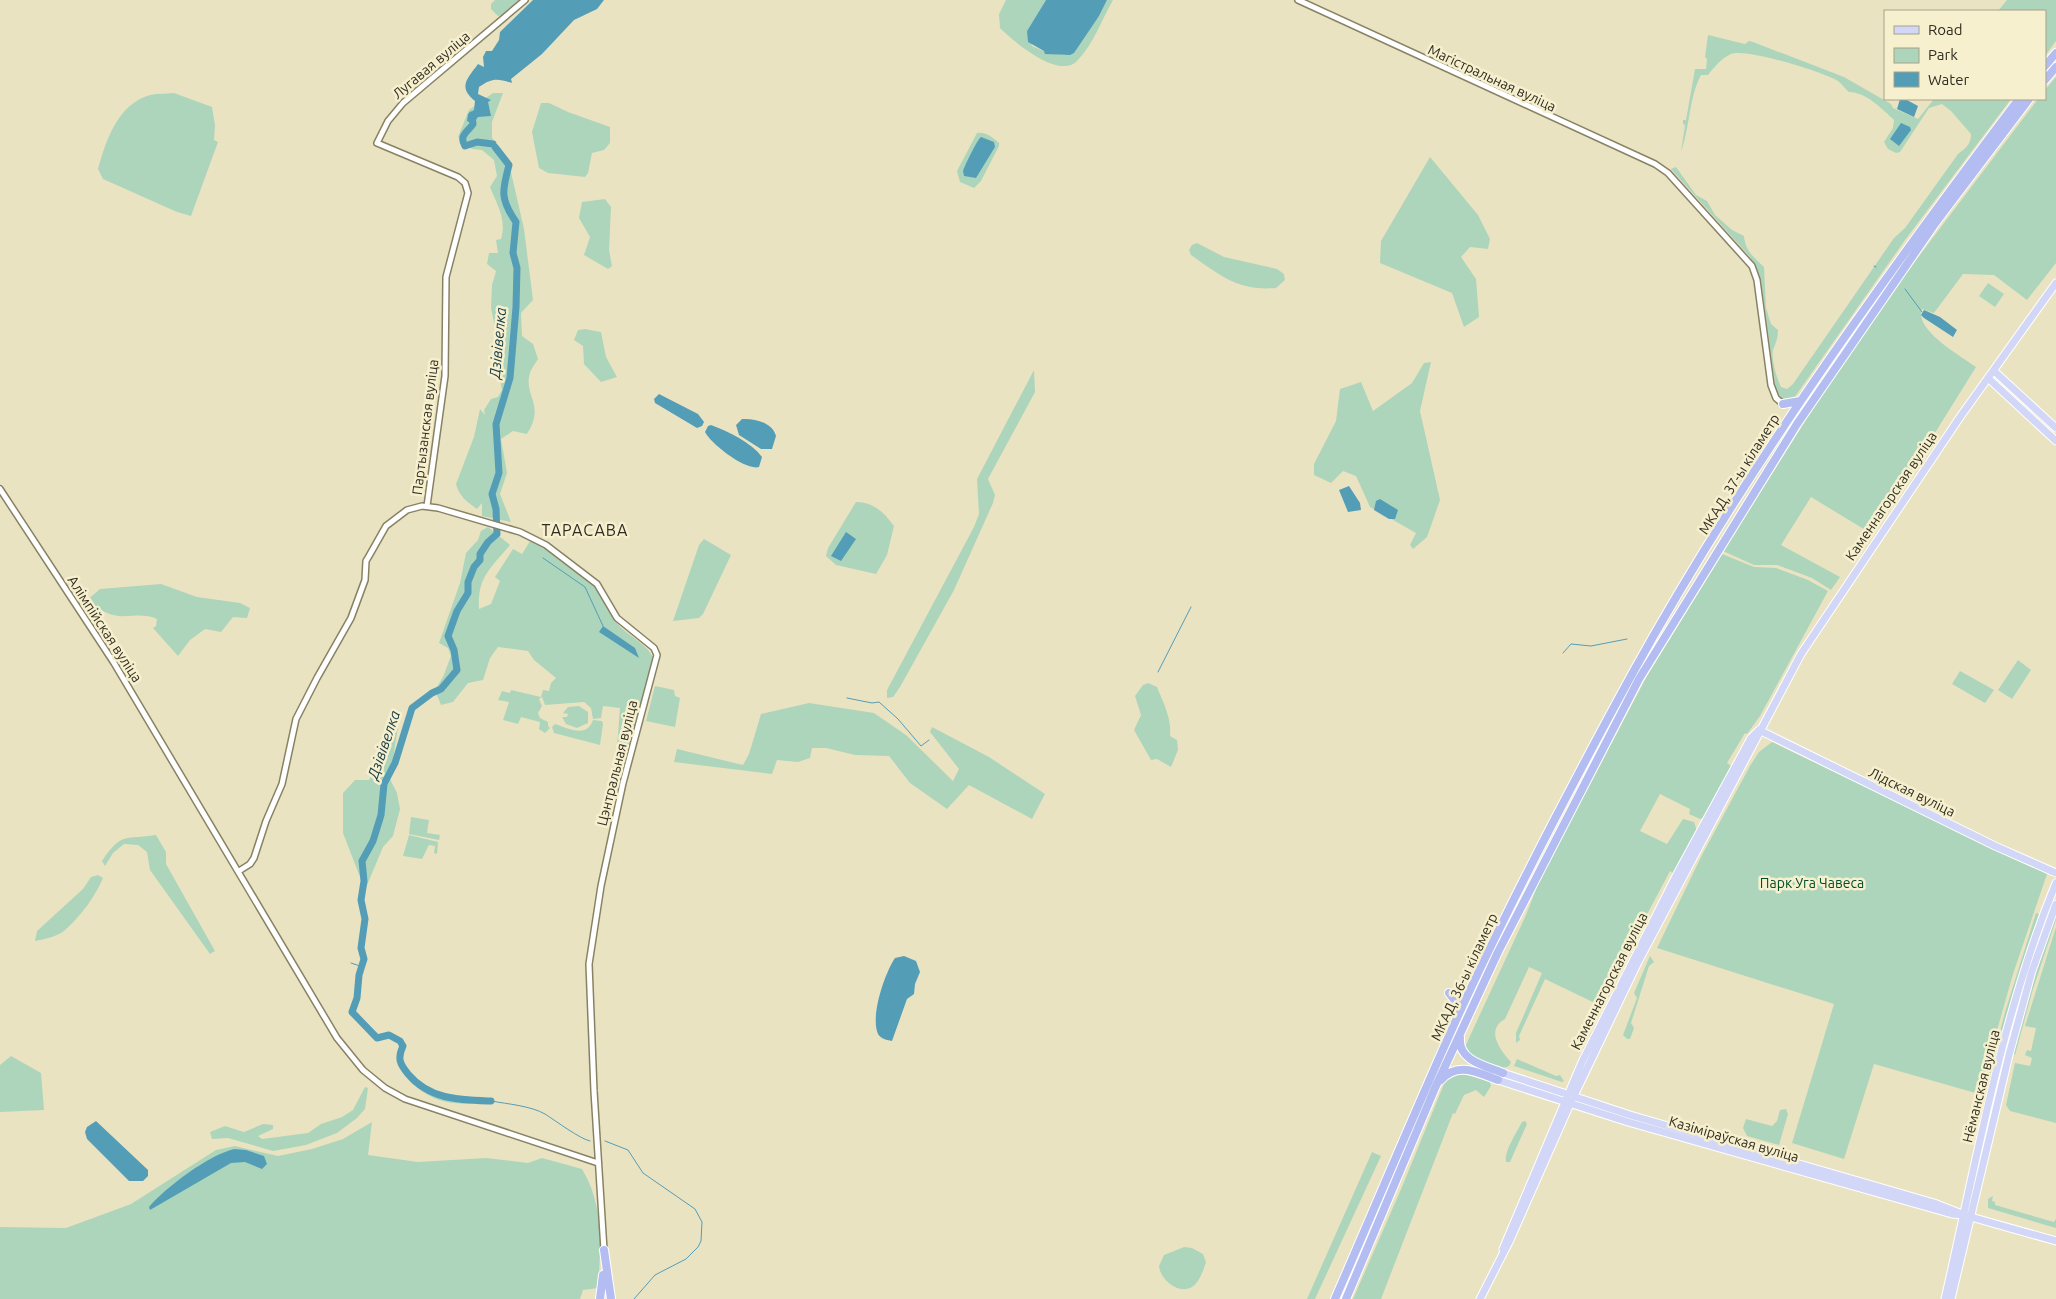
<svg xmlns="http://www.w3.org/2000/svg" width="2056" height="1299" font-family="Ubuntu,sans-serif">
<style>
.green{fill:#add5bb}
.water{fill:#549db7}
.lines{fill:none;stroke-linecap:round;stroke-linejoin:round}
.stream{stroke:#549db7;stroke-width:1}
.river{stroke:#549db7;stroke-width:7}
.minor-casing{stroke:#888264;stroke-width:8}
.major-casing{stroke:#fff;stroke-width:9}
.highway-casing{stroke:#fff;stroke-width:10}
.minor{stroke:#fff;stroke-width:5}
.major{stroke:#d2d7f7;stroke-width:7}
.highway{stroke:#b4bdf1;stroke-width:8}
.labels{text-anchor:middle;stroke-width:5;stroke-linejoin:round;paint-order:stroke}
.street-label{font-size:14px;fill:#302d21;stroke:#f7f0cf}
.park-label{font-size:14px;fill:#014e2c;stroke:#f7f0cf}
.water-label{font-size:15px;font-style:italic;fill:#173a46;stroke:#f7f0cf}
.quarter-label{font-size:16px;letter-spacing:1px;fill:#302d21;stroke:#f7f0cf}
</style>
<rect width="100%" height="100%" fill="#eae3c2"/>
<path class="green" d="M 495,0 L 522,0 L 505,14 L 498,16 L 491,9 L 491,4 Z
M 1006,0 L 1046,0 L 1027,31 L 1032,46 L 1048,53 L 1065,55 L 1099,16 L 1107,0 L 1113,0 C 1102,19 1093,45 1077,61 C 1059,80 1013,41 1000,28 L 999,14 Z
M 2007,0 L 2056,0 L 2056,41 L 2045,56 L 2045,11 L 1998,11 Z
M 1708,35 L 1745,44 L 1749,41 L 1753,42 L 1844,77 L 1891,104 L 1893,108 L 1918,119 L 1934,99 L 2011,99 L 1905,240 L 1794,398 L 1783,400 L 1776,391 L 1761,280 L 1750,257 L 1671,169 L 1676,167 L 1696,195 L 1707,201 L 1715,215 L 1732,230 L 1744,236 C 1745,250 1754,258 1764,267 L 1766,308 L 1771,324 L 1778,330 C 1778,338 1776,342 1773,350 C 1771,359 1777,379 1781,387 L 1787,389 L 1793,384 L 1894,238 L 1905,228 L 1958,154 C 1966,148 1971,144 1971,134 L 1951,111 L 1942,104 L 1929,108 L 1900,152 L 1896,153 L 1888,149 L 1884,142 L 1893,128 L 1894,120 C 1882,109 1866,92 1849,92 C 1845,89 1842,84 1838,81 C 1823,72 1746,48 1731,54 C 1722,58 1714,67 1708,75 L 1701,75 C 1689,97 1690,127 1681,152 L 1685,125 L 1683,124 L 1683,120 L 1686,120 L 1695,69 L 1706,69 L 1707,59 L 1705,57 Z
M 2056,77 L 2056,263 L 2027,300 L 1994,275 L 1963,274 L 1934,313 L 1922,309 C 1914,330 1961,356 1976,367 L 1872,534 L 1811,497 L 1781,545 L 1840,577 L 1831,590 L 1812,578 L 1777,565 L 1754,565 L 1723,551 L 1811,412 L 1891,293 L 2038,99 L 2045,99 L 2045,90 Z
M 174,93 L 212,107 L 215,125 L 214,140 L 218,142 L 191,216 L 177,212 L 103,179 L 98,169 C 106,140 118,104 150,95 C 158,93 166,94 174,93 Z
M 493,93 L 503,93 L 492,122 L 492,138 L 508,159 L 524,229 L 533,300 L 521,313 L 522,336 L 533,344 L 538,359 C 535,364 531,369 530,373 C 523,396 546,404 527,434 L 513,431 L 501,439 L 507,473 L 500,494 L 511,522 L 482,516 L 482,503 L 477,509 C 467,502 459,496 456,484 L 474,437 L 480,409 L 485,415 L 484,410 L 491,399 L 498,397 L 502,390 L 496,359 L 499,347 L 491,308 L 492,285 L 496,271 L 487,264 L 489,253 L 498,253 L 496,240 L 501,239 C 507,219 497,205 490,187 L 497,176 L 494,160 L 482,150 L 472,149 L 458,137 L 469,110 Z
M 541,103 L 549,103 L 568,112 L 610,127 L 610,143 L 604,150 L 592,153 L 588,173 L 585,177 L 548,173 L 539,168 L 532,132 Z
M 977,133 C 986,132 992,137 999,143 L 999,146 L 981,181 L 974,188 L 960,182 L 957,171 Z
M 1430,157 L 1478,215 L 1490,239 L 1488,249 L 1470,247 L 1461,257 L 1476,279 L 1479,317 L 1464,327 L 1452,293 L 1380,263 L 1381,241 Z
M 605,199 L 611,207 L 609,250 L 612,266 L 608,269 L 584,255 L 590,237 L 579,218 L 582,202 Z
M 1197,243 L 1224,257 L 1277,269 L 1284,274 L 1285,280 L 1276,288 C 1238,291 1221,276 1191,255 L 1189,250 L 1192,245 Z
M 1988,283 L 2004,294 L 1995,307 L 1979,296 Z
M 585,329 L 601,332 L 606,357 L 617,377 L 601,382 L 584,364 L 583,346 L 574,340 L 578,330 Z
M 1431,362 L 1420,411 L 1440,500 L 1427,537 L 1413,549 L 1410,545 L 1416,533 L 1370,507 L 1356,476 L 1343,471 L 1331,483 L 1314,475 L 1314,464 L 1336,421 L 1340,389 L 1361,382 L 1373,411 L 1412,383 L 1424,363 Z
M 1034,370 L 1035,392 L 988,479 L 995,495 L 993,503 L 954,590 L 900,687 L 893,697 L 887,698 L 887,690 L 974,527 L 979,514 L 977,479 Z
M 856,502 C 873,502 884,512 894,526 L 887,555 L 876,574 L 836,565 L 826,556 L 828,548 Z
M 488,527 L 510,545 C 491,568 477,577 479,609 L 491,604 L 500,581 L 495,577 L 513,549 L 522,554 L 530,541 C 550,550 586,574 599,592 C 606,601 608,613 616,622 C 628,637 646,642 654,659 L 633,735 L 630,739 L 627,750 L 617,748 L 620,708 L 603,706 L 601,718 L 593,719 L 591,708 L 584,702 L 545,705 L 542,697 L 539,699 L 542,706 L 538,713 L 540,718 L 548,722 L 548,726 L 550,728 L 545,733 L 539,729 L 540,722 L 521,717 L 518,724 L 503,720 L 509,702 L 498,700 L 502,691 L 510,693 L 511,690 L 541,697 L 543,690 L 549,691 L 551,683 L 556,678 L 534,660 L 528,651 L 498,647 L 490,658 L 483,680 L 468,683 L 453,702 L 441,705 L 435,690 L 443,677 L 451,656 L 448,648 L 439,643 L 460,583 L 466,553 L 478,540 L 481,531 Z
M 704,539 L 731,555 L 703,614 L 699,618 L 673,621 L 699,545 Z
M 1722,554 L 1754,567 L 1776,568 L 1808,580 L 1828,591 L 1760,716 L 1747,734 L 1745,733 L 1727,763 L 1731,766 L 1705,817 L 1700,819 L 1689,814 L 1690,809 L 1660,794 L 1640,831 L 1667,844 L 1683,819 L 1694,822 L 1697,831 L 1674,874 L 1670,871 L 1599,1005 L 1545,979 L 1519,1036 L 1520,1040 L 1516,1043 L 1516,1033 L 1542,973 L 1529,967 L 1505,1019 C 1485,1030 1500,1050 1511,1062 L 1509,1066 C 1493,1073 1474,1061 1464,1049 L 1526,915 L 1540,879 L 1647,676 Z
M 161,584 L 197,597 L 240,603 L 250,608 L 247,618 L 233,617 L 221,632 L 205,629 L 190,640 L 178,656 L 153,628 L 156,626 L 157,619 C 137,610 123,623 101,610 L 94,613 L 85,602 L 100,589 Z
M 2018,660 L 2031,670 L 2012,699 L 1998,690 Z
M 1960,671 L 1994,690 L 1985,703 L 1952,684 Z
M 1148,683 L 1157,687 C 1163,702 1172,719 1170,736 L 1177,740 L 1178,750 L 1171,767 L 1157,759 L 1151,760 L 1134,730 L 1141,715 L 1135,696 L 1143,685 Z
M 655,686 L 674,690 L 675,696 L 680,698 L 675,727 L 646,721 Z
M 809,703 L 874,713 L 906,735 L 953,781 L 959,769 L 930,732 L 932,727 L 989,757 L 1045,794 L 1032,819 L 969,785 L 947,809 L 910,783 L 889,756 L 855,755 L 826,748 L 812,748 L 810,758 L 798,762 L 777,760 L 772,774 L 674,762 L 677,749 L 743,765 L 749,754 L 761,714 Z
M 579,706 L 588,712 L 588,723 L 577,728 L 566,724 L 562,717 L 567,717 L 568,714 L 563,713 L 568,707 Z
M 593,720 L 602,721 L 603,724 L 600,745 L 554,733 L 552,727 L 555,724 C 569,729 587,738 593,720 Z
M 398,727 L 390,779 L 397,793 L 400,809 L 393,836 L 383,847 L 365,890 L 343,833 L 343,793 L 355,780 L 369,780 Z
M 1772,742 L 2047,874 L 2013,974 L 1979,1094 L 1874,1064 L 1844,1159 L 1792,1143 L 1834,1004 L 1657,948 L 1702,855 L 1750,766 L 1759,752 Z
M 411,817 L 429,820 L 427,833 L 440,835 L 439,840 L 409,834 Z
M 156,835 L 166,852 L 166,864 L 215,951 L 210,954 L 150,870 L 147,852 L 138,845 L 124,844 L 113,853 L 105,866 L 102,861 C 122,831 125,840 156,835 Z
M 409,835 L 438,842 L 437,854 L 434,853 L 435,846 L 429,845 L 422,859 L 403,856 Z
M 98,875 L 103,878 C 95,897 80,917 64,931 C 56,937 45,939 35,941 L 37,931 L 83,889 L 91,877 Z
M 2056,911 L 2056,920 L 2033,989 L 2015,1055 L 2013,1053 L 2029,991 Z
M 2036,913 L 2039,914 L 2016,984 L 1983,1117 L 1978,1116 L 2005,1012 Z
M 2056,927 L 2056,1123 L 2010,1111 L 2006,1105 L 2015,1063 L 2030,1066 L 2032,1058 L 2025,1055 L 2027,1050 L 2031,1051 L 2036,1028 L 2025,1026 Z
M 1650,956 L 1654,962 L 1649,966 L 1631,1023 L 1634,1028 L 1630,1039 L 1627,1039 L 1623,1035 L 1637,998 L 1634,993 Z
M 11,1056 L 41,1073 L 44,1110 L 0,1112 L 0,1065 Z
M 1517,1059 L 1556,1076 L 1560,1075 L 1564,1081 L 1562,1082 L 1514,1066 Z
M 1460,1073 L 1490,1082 L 1491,1086 L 1484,1097 L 1476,1090 L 1464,1095 L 1455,1114 L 1453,1113 L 1381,1299 L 1353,1299 L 1402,1187 L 1446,1079 Z
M 410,1079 L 415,1079 L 443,1095 L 450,1094 L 491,1101 L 490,1104 C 454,1103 439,1107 410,1082 Z
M 365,1087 L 368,1088 L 365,1109 L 357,1118 L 337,1133 L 306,1145 L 273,1151 L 228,1138 L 212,1139 L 210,1132 L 225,1126 L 244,1132 L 263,1124 L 273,1125 L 273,1129 L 258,1136 L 262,1139 L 308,1133 L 321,1124 L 342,1117 L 353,1110 Z
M 1786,1109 L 1788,1114 L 1779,1145 L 1747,1136 L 1743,1128 L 1746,1119 L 1772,1126 L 1777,1121 L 1780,1110 Z
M 1525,1121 L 1527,1124 L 1510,1162 L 1506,1162 C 1504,1151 1517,1132 1522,1122 Z
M 372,1122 L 368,1155 L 418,1162 L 486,1158 L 528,1163 L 542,1158 L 582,1169 C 604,1205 601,1247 598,1288 L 583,1290 L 580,1299 L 0,1299 L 0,1227 L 66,1228 L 131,1204 L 216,1150 L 235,1146 L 278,1156 L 312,1149 L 343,1139 Z
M 1372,1152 L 1381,1156 L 1315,1299 L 1307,1299 Z
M 1993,1196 L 1992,1201 L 1995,1202 L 1995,1205 L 2054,1222 L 2056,1219 L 2056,1228 L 1988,1208 L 1988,1199 Z
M 1184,1247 L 1192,1248 L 1203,1254 L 1206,1262 C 1204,1269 1199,1283 1192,1287 C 1178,1295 1160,1279 1159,1266 L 1164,1255 Z"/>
<path class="water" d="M 533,0 L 604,0 L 597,9 L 574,20 L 542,54 L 511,79 L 512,83 C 498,79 493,77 479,87 L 478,94 L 491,100 L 488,102 L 491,116 L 478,117 L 473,124 L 467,121 L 468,114 L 474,110 L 475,101 C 457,87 468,78 478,64 L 484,67 L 483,57 L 486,51 L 492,51 L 499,40 L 500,32 Z
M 1046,0 L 1107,0 L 1099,16 L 1074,53 L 1070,55 L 1045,54 L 1044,51 L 1028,42 L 1027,31 Z
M 1900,99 L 1905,99 L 1918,106 L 1914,117 L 1897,109 Z
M 1901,123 L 1910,127 L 1911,130 L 1899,146 L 1890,139 Z
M 981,137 L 994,142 L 995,147 L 976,178 L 964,176 L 963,171 C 965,165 977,140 981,137 Z
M 1924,310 L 1940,317 L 1957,330 L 1953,337 L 1924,318 L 1921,315 Z
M 659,394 L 698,414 L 704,422 L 702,426 L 697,428 L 655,403 L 654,399 Z
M 742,419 C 755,418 773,423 776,436 L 772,449 L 761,449 L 739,435 L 736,425 Z
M 711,425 C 729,432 751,442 762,457 L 759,467 C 746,471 711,444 705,432 L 708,426 Z
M 1349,486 L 1360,503 L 1361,510 L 1348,512 L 1339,490 Z
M 1380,499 L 1398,510 L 1395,519 L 1389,519 L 1374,510 L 1376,501 Z
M 846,532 L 856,539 L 841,561 L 831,556 Z
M 603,626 L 635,648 L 639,658 L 599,632 Z
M 904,956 L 916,961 L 920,972 L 915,984 L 914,994 L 907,999 L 892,1041 C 887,1040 881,1039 878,1034 C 870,1016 885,973 895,958 Z
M 96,1121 L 148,1170 L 148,1176 L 143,1181 L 129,1181 L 87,1139 L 85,1132 L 87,1127 Z
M 234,1149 L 246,1150 L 264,1156 L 267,1164 L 262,1169 L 245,1162 L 231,1163 L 150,1210 L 149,1207 C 166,1187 209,1155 234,1149 Z"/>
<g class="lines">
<path class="stream" d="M 1874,266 L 1876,267
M 1905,289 L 1922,312
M 543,558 L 585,587 L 603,626
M 1563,653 L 1571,644 L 1591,646 L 1627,639
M 1158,672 L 1191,607
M 847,698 L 872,703 L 879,702 L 898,719 L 921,746 L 929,740
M 351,963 L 363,967
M 491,1101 C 508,1104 531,1106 545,1114 C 556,1121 580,1139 590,1141
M 605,1141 L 628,1150 L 643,1173 L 695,1209 L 702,1222 L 701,1241 L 698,1247 L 686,1259 L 655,1275 L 634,1299"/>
<path class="river" d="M 472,115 L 473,124 C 469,131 458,135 465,146 L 477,142 L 493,144
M 491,1101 C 460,1100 430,1100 408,1074 C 400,1064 397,1059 403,1046 L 400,1041 L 389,1035 L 377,1038 L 352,1012 L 357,998 L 359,975 L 364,959 L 361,948 L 365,919 L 361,900 L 364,881 L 362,861 L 373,841 L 381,815 L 384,784 L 395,763 L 412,708 L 432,693 L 441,689 L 457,670 L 454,650 L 448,636 L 457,611 L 468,593 L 468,582 L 474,567 L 480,560 L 480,554 L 488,542 L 497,534 L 496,509 L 492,494 L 499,473 L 496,424 L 510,378 L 516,307 L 517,268 L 513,253 L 516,222 C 500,199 502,191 509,165 L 495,147"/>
<g class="minor-casing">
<path id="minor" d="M 1298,0 L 1655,164 L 1668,173 L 1752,266 L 1757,280 L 1771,385 L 1776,398 L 1783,404
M 0,489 L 114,663 L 337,1038 L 363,1070 L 385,1088 L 405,1099 L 598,1163
M 427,506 L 445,376 L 446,277 L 468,193 L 465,183 L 458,177 L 377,143 L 388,121 L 403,103 L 525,0
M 239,871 L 250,864 L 254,858 L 266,821 L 282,784 L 296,719 L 317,678 L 351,618 L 365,580 L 366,561 L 369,556 L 386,526 L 407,510 L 422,506 L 438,508 L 520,532 L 546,545 L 597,584 L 617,618 L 654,648 L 657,655 L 623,783 L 601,886 L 589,964 L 594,1091 L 604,1250"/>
</g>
<g class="major-casing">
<path id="major" d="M 1994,371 L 2056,428
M 1988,378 L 2056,441
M 1759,730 L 1995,846 L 2056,873
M 1503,1073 L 1630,1115 L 1934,1203 L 1962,1214
M 1498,1080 L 1628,1122 L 1952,1214 L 1964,1215 L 2056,1241
M 1503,1249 L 1582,1062 L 1676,876 L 1751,738 L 1758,731
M 1480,1299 L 1509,1242 L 1570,1104 L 1638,962 L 1801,654 L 1960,417 L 2056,283
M 1945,1299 C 1977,1160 2001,1016 2056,883
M 1951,1299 L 2009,1055 L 2032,971 L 2056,904"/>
</g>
<g class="highway-casing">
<path id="highway" d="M 2045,66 L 2056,53
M 2045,80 L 2056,67
M 1783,404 L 1800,401
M 1449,993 L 1456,1002 L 1457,1016
M 1460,1038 C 1458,1061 1486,1066 1503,1073
M 1441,1080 C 1458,1061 1478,1073 1498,1080
M 604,1250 L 611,1299
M 600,1299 L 603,1275
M 1335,1299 C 1376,1205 1415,1111 1457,1018 C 1510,902 1570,788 1631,676 C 1743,473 1879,284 2019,99
M 1346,1299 L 1435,1088 L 1498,952 L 1639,679 L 1797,424 L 1936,222 L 2029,99"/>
</g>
<use href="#minor" class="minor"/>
<use href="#major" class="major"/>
<use href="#highway" class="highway"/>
</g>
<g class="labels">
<g class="street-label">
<text transform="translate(431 65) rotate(-40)" y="5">Лугавая вуліца</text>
<text transform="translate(1492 78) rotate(25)" y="5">Магістральная вуліца</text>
<text transform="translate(425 427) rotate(-83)" y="5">Партызанская вуліца</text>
<text transform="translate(1739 474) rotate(-58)" y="5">МКАД, 37-ы кіламетр</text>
<text transform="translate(1891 496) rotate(-56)" y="5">Каменнагорская вуліца</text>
<text transform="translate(105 629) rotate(57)" y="5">Алімпійская вуліца</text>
<text transform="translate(617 763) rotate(-76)" y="5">Цэнтральная вуліца</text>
<text transform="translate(1912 792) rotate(26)" y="5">Лідская вуліца</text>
<text transform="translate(1464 977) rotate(-65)" y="5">МКАД, 36-ы кіламетр</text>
<text transform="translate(1609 981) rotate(-63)" y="5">Каменнагорская вуліца</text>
<text transform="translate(1981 1086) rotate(-76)" y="5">Нёманская вуліца</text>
<text transform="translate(1734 1139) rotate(16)" y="5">Казіміраўская вуліца</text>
</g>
<g class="park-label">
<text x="1812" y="888">Парк Уга Чавеса</text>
</g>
<g class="water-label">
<text transform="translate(498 343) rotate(-85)" y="5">Дзівівелка</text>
<text transform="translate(384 745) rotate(-71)" y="5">Дзівівелка</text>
</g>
<g class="quarter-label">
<text x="585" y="536">ТАРАСАВА</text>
</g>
</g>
<rect x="1884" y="10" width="162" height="90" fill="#f7f0cf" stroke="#a7a289"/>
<rect x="1894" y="26" width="25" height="8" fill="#d2d7f7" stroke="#a7a289"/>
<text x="1928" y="35" font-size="15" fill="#302d21">Road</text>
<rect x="1894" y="48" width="25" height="15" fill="#add5bb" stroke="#a7a289"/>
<text x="1928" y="60" font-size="15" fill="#302d21">Park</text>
<rect x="1894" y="72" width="25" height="15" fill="#549db7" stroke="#a7a289"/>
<text x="1928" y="85" font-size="15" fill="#302d21">Water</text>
</svg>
